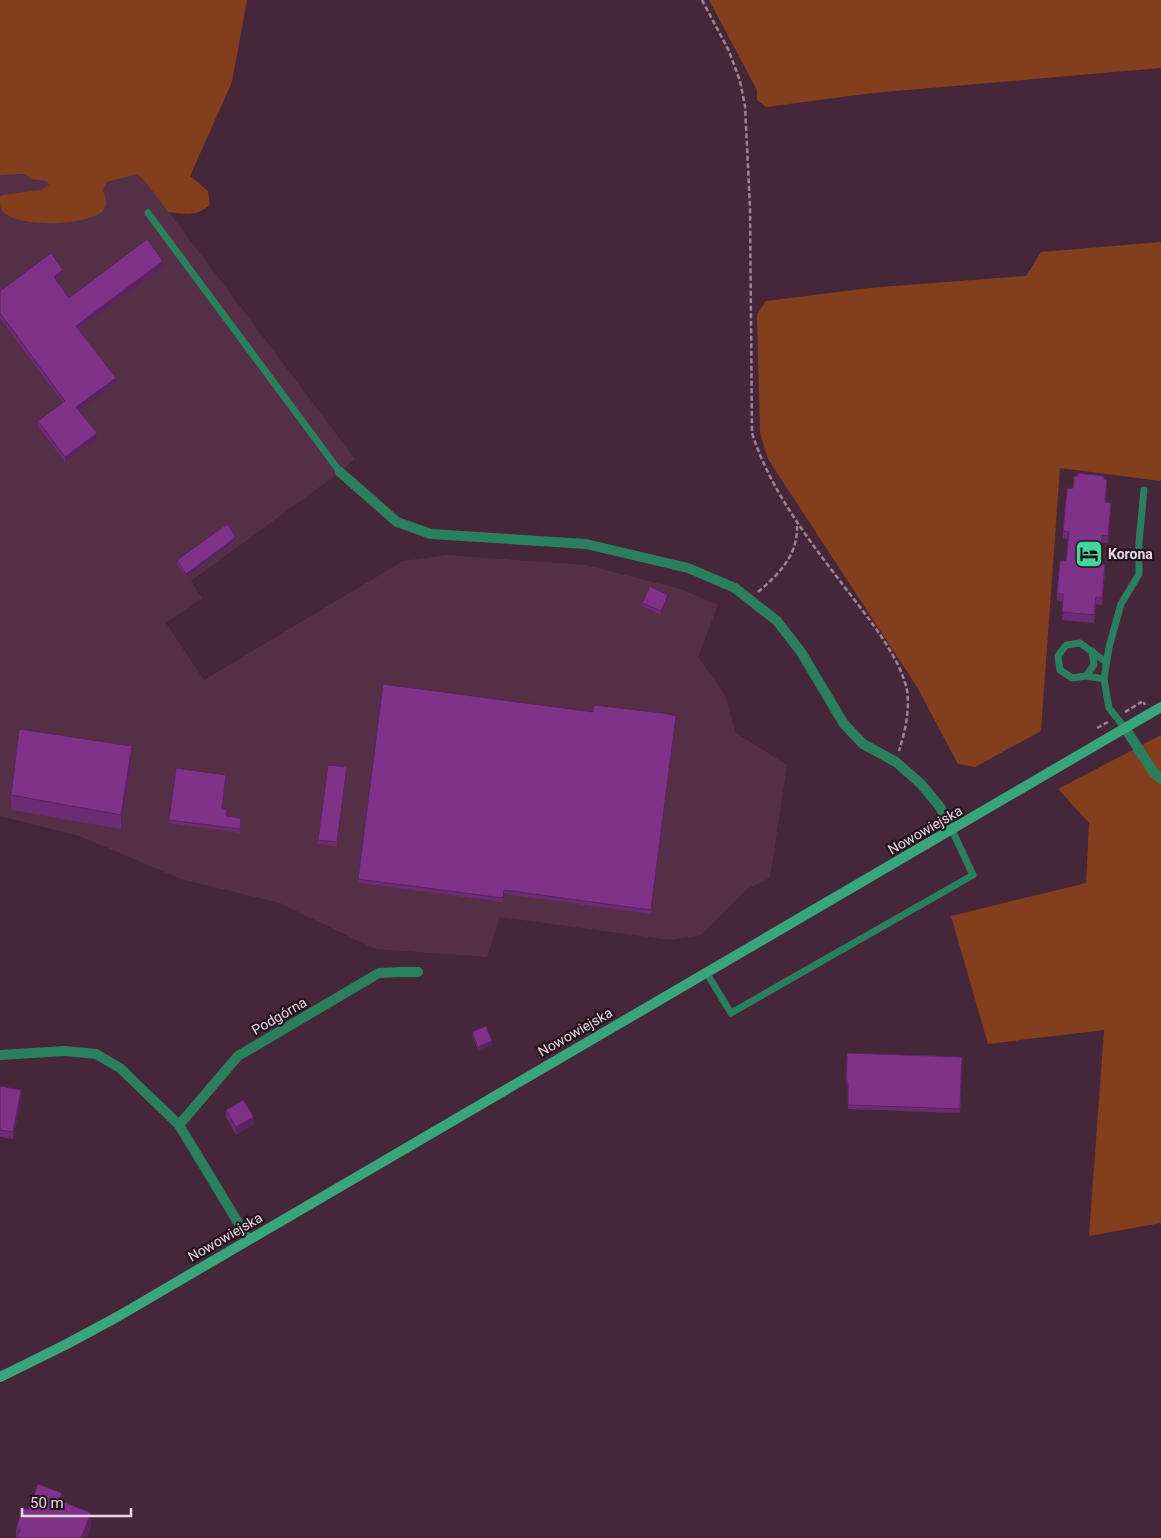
<svg xmlns="http://www.w3.org/2000/svg" width="1161" height="1538" font-family="Roboto,sans-serif">
<style>
.built{fill:#552f46}
.green{fill:#833e1e}
.lines{fill:none;stroke-linecap:round;stroke-linejoin:round}
.path{stroke:#9e8493;stroke-width:2.5;stroke-dasharray:5 2.5;stroke-linecap:butt}
.lane{stroke:#297f5e;stroke-width:7}
.street{stroke:#297f5e;stroke-width:10}
.secondary{stroke:#38a57c;stroke-width:10}
.wall{fill:#6e2b75}
.shaded-wall{fill:#5a235f}
.building{fill:#803288;stroke:#5a235f}
.labels{text-anchor:middle;stroke-width:4.5;stroke-linejoin:round;paint-order:stroke}
.poi-label{font-size:14px;font-weight:bold;fill:#ecd6e2;stroke:#23141d;text-anchor:start}
.street-label{font-size:14px;fill:#ecd6e2;stroke:#23141d}
</style>
<rect width="100%" height="100%" fill="#462639"/>
<path class="built" d="M 138,171 L 355,459 L 340,472 L 191,581 L 202,598 L 166,623 L 204,680 L 403,561 L 447,555 L 586,565 L 681,589 L 718,605 L 698,657 L 725,695 L 736,733 L 787,765 L 770,878 L 747,889 L 701,935 L 670,940 L 500,917 L 487,957 L 375,949 L 280,903 L 181,879 L 79,836 L 0,816 L 0,175 Z"/>
<path class="green" d="M 0,0 L 247,0 L 232,82 L 190,176 L 208,191 L 210,204 C 198,217 184,214 168,212 L 145,181 L 137,174 L 107,182 L 103,190 C 105,196 108,203 105,208 C 95,227 11,229 1,209 C 0,206 0,201 0,197 L 3,195 L 41,190 L 49,185 L 47,181 L 31,179 L 26,174 L 0,175 Z
M 709,0 L 1161,0 L 1161,68 L 873,93 L 766,107 L 757,100 L 757,90 Z
M 1161,242 L 1161,481 L 1060,468 L 1041,731 L 975,767 L 958,764 L 917,687 L 768,459 L 760,433 L 757,314 L 766,301 L 869,288 L 1026,276 L 1041,252 Z
M 1161,735 L 1161,1223 L 1089,1236 L 1104,1030 L 988,1044 L 951,916 L 1086,883 L 1089,823 L 1058,789 Z"/>
<g class="lines">
<path class="path" d="M 702,0 L 729,51 L 740,81 L 745,106 L 750,207 L 752,433 C 771,492 809,540 846,589 C 867,616 900,657 907,690 C 910,711 905,731 899,751
M 758,592 C 779,574 798,555 797,526
M 1125,712 L 1143,701 L 1145,705
M 1097,728 L 1108,722"/>
<path class="lane" d="M 148,213 L 340,472
M 1092,651 L 1094,665 L 1086,676 L 1072,678 L 1060,670 L 1058,656 L 1066,645 L 1080,643 L 1106,662
M 1086,676 L 1104,679
M 1125,728 L 1109,708 L 1104,679 L 1109,647 L 1121,604 L 1139,574 L 1139,542 L 1144,490
M 706,972 L 731,1013 L 973,875 L 952,830"/>
<path class="street" d="M 340,472 L 397,522 L 431,534 L 586,544 L 688,568 L 735,588 L 777,621 L 801,652 L 844,724 L 863,744 L 896,762 L 921,784 L 940,807 L 952,830
M 1125,728 L 1154,773 L 1161,779
M 0,1055 L 65,1051 L 96,1054 L 120,1068 L 179,1125 L 248,1239
M 179,1125 L 238,1056 L 379,973 L 400,972 L 418,972"/>
<path class="secondary" d="M 0,1377 L 65,1345 L 117,1317 L 1161,707"/>
</g>
<path class="wall" d="M 163,266 L 79,329 L 116,383 L 78,410 L 97,438 L 65,462 L 38,426 L 38,421 L 63,403 L 0,318 L 0,291 L 63,274 L 56,280 L 69,298 Z
M 1104,479 L 1107,486 L 1106,502 L 1111,510 L 1108,543 L 1102,542 L 1100,565 L 1105,572 L 1102,605 L 1096,604 L 1094,623 L 1062,620 L 1063,601 L 1057,600 L 1057,593 L 1066,561 L 1068,539 L 1063,538 L 1063,531 Z
M 236,540 L 186,577 L 177,564 L 177,560 Z
M 668,598 L 661,615 L 642,606 L 642,603 Z
M 593,712 L 676,720 L 651,914 L 504,894 L 503,902 L 358,883 L 358,879 Z
M 132,760 L 121,829 L 11,810 L 11,795 Z
M 347,771 L 337,846 L 318,844 L 318,840 Z
M 226,779 L 222,809 L 226,816 L 241,821 L 240,833 L 169,823 L 169,820 Z
M 472,1032 L 492,1045 L 478,1050 L 472,1035 Z
M 847,1053 L 962,1057 L 960,1113 L 848,1109 L 848,1087 L 846,1083 Z
M 0,1086 L 21,1098 L 13,1139 L 0,1137 Z
M 226,1110 L 254,1124 L 236,1135 L 226,1117 Z
M 62,1501 L 91,1527 L 87,1538 L 16,1538 L 16,1528 L 28,1510 Z"/>
<path class="shaded-wall" d="M 163,261 L 163,266 L 76,331 L 76,326 Z
M 63,270 L 63,274 L 54,282 L 54,277 Z
M 116,378 L 116,383 L 76,412 L 76,407 Z
M 97,433 L 97,438 L 65,462 L 65,457 Z
M 1111,503 L 1111,510 L 1108,543 L 1108,536 Z
M 236,537 L 236,540 L 186,577 L 186,574 Z
M 1105,565 L 1105,572 L 1102,605 L 1102,598 Z
M 668,595 L 668,598 L 661,615 L 661,611 Z
M 676,716 L 676,720 L 651,914 L 651,910 Z
M 132,746 L 132,760 L 121,829 L 121,815 Z
M 347,767 L 347,771 L 337,846 L 337,842 Z
M 492,1041 L 492,1045 L 478,1050 L 478,1047 Z
M 21,1090 L 21,1098 L 13,1139 L 13,1132 Z
M 254,1117 L 254,1124 L 236,1135 L 236,1127 Z
M 62,1493 L 62,1507 L 59,1500 Z
M 91,1513 L 91,1527 L 87,1538 L 81,1538 Z"/>
<path class="building" d="M 147,239 L 163,261 L 76,326 L 116,378 L 76,407 L 97,433 L 65,457 L 38,421 L 65,401 L 0,313 L 0,291 L 51,253 L 63,270 L 54,277 L 69,298 Z
M 1078,473 L 1104,476 L 1104,479 L 1107,479 L 1105,502 L 1111,503 L 1108,536 L 1102,535 L 1099,564 L 1105,565 L 1102,598 L 1096,597 L 1094,615 L 1062,612 L 1063,594 L 1057,593 L 1060,561 L 1066,561 L 1069,532 L 1063,531 L 1067,488 L 1073,488 L 1074,476 L 1078,476 Z
M 227,524 L 236,537 L 186,574 L 177,560 Z
M 650,586 L 668,595 L 661,611 L 642,603 Z
M 383,684 L 593,712 L 594,705 L 663,713 L 676,716 L 651,910 L 504,890 L 503,898 L 358,879 Z
M 19,729 L 132,746 L 121,815 L 11,795 Z
M 328,765 L 347,767 L 337,842 L 318,840 Z
M 176,768 L 226,775 L 222,809 L 227,809 L 226,816 L 241,818 L 240,829 L 169,820 Z
M 486,1026 L 492,1041 L 478,1047 L 472,1032 Z
M 847,1053 L 962,1057 L 960,1109 L 848,1105 L 848,1083 L 846,1079 Z
M 0,1086 L 21,1090 L 13,1132 L 0,1130 Z
M 243,1100 L 254,1117 L 236,1127 L 226,1110 Z
M 38,1484 L 62,1493 L 59,1500 L 91,1513 L 81,1538 L 17,1538 L 20,1530 L 16,1528 L 23,1508 L 28,1510 Z"/>
<defs>
<g id="hotel-square" transform="scale(1.4375)"><rect x="-9" y="-9" width="18" height="18" rx="4" fill="#45d49f" stroke="#23141d"/><path d="M-6-4.5h1.5V1H6V5H4.5V3h-9V5H-6ZM-4 0a1.8 1.8 0 1 1 3.6 0ZM.5 0V-2.5h3Q6-2.5 6 0Z" fill="#111"/></g>
</defs>
<g fill-rule="evenodd">
<use href="#hotel-square" x="1089" y="554"/>
</g>
<g class="labels">
<g class="poi-label">
<text x="1108" y="559">Korona</text>
</g>
<g class="street-label">
<text transform="translate(925 830) rotate(-30)" y="5">Nowowiejska</text>
<text transform="translate(279 1016) rotate(-30)" y="5">Podgórna</text>
<text transform="translate(575 1032) rotate(-30)" y="5">Nowowiejska</text>
<text transform="translate(225 1237) rotate(-30)" y="5">Nowowiejska</text>
</g>
</g>
<path d="M22 1508v8h109v-8" fill="none" stroke="#ecd6e2" stroke-width="2.5"/>
<text x="30" y="1508" font-size="15" fill="#ecd6e2" stroke="#23141d" stroke-width="4" paint-order="stroke">50 m</text>
</svg>
